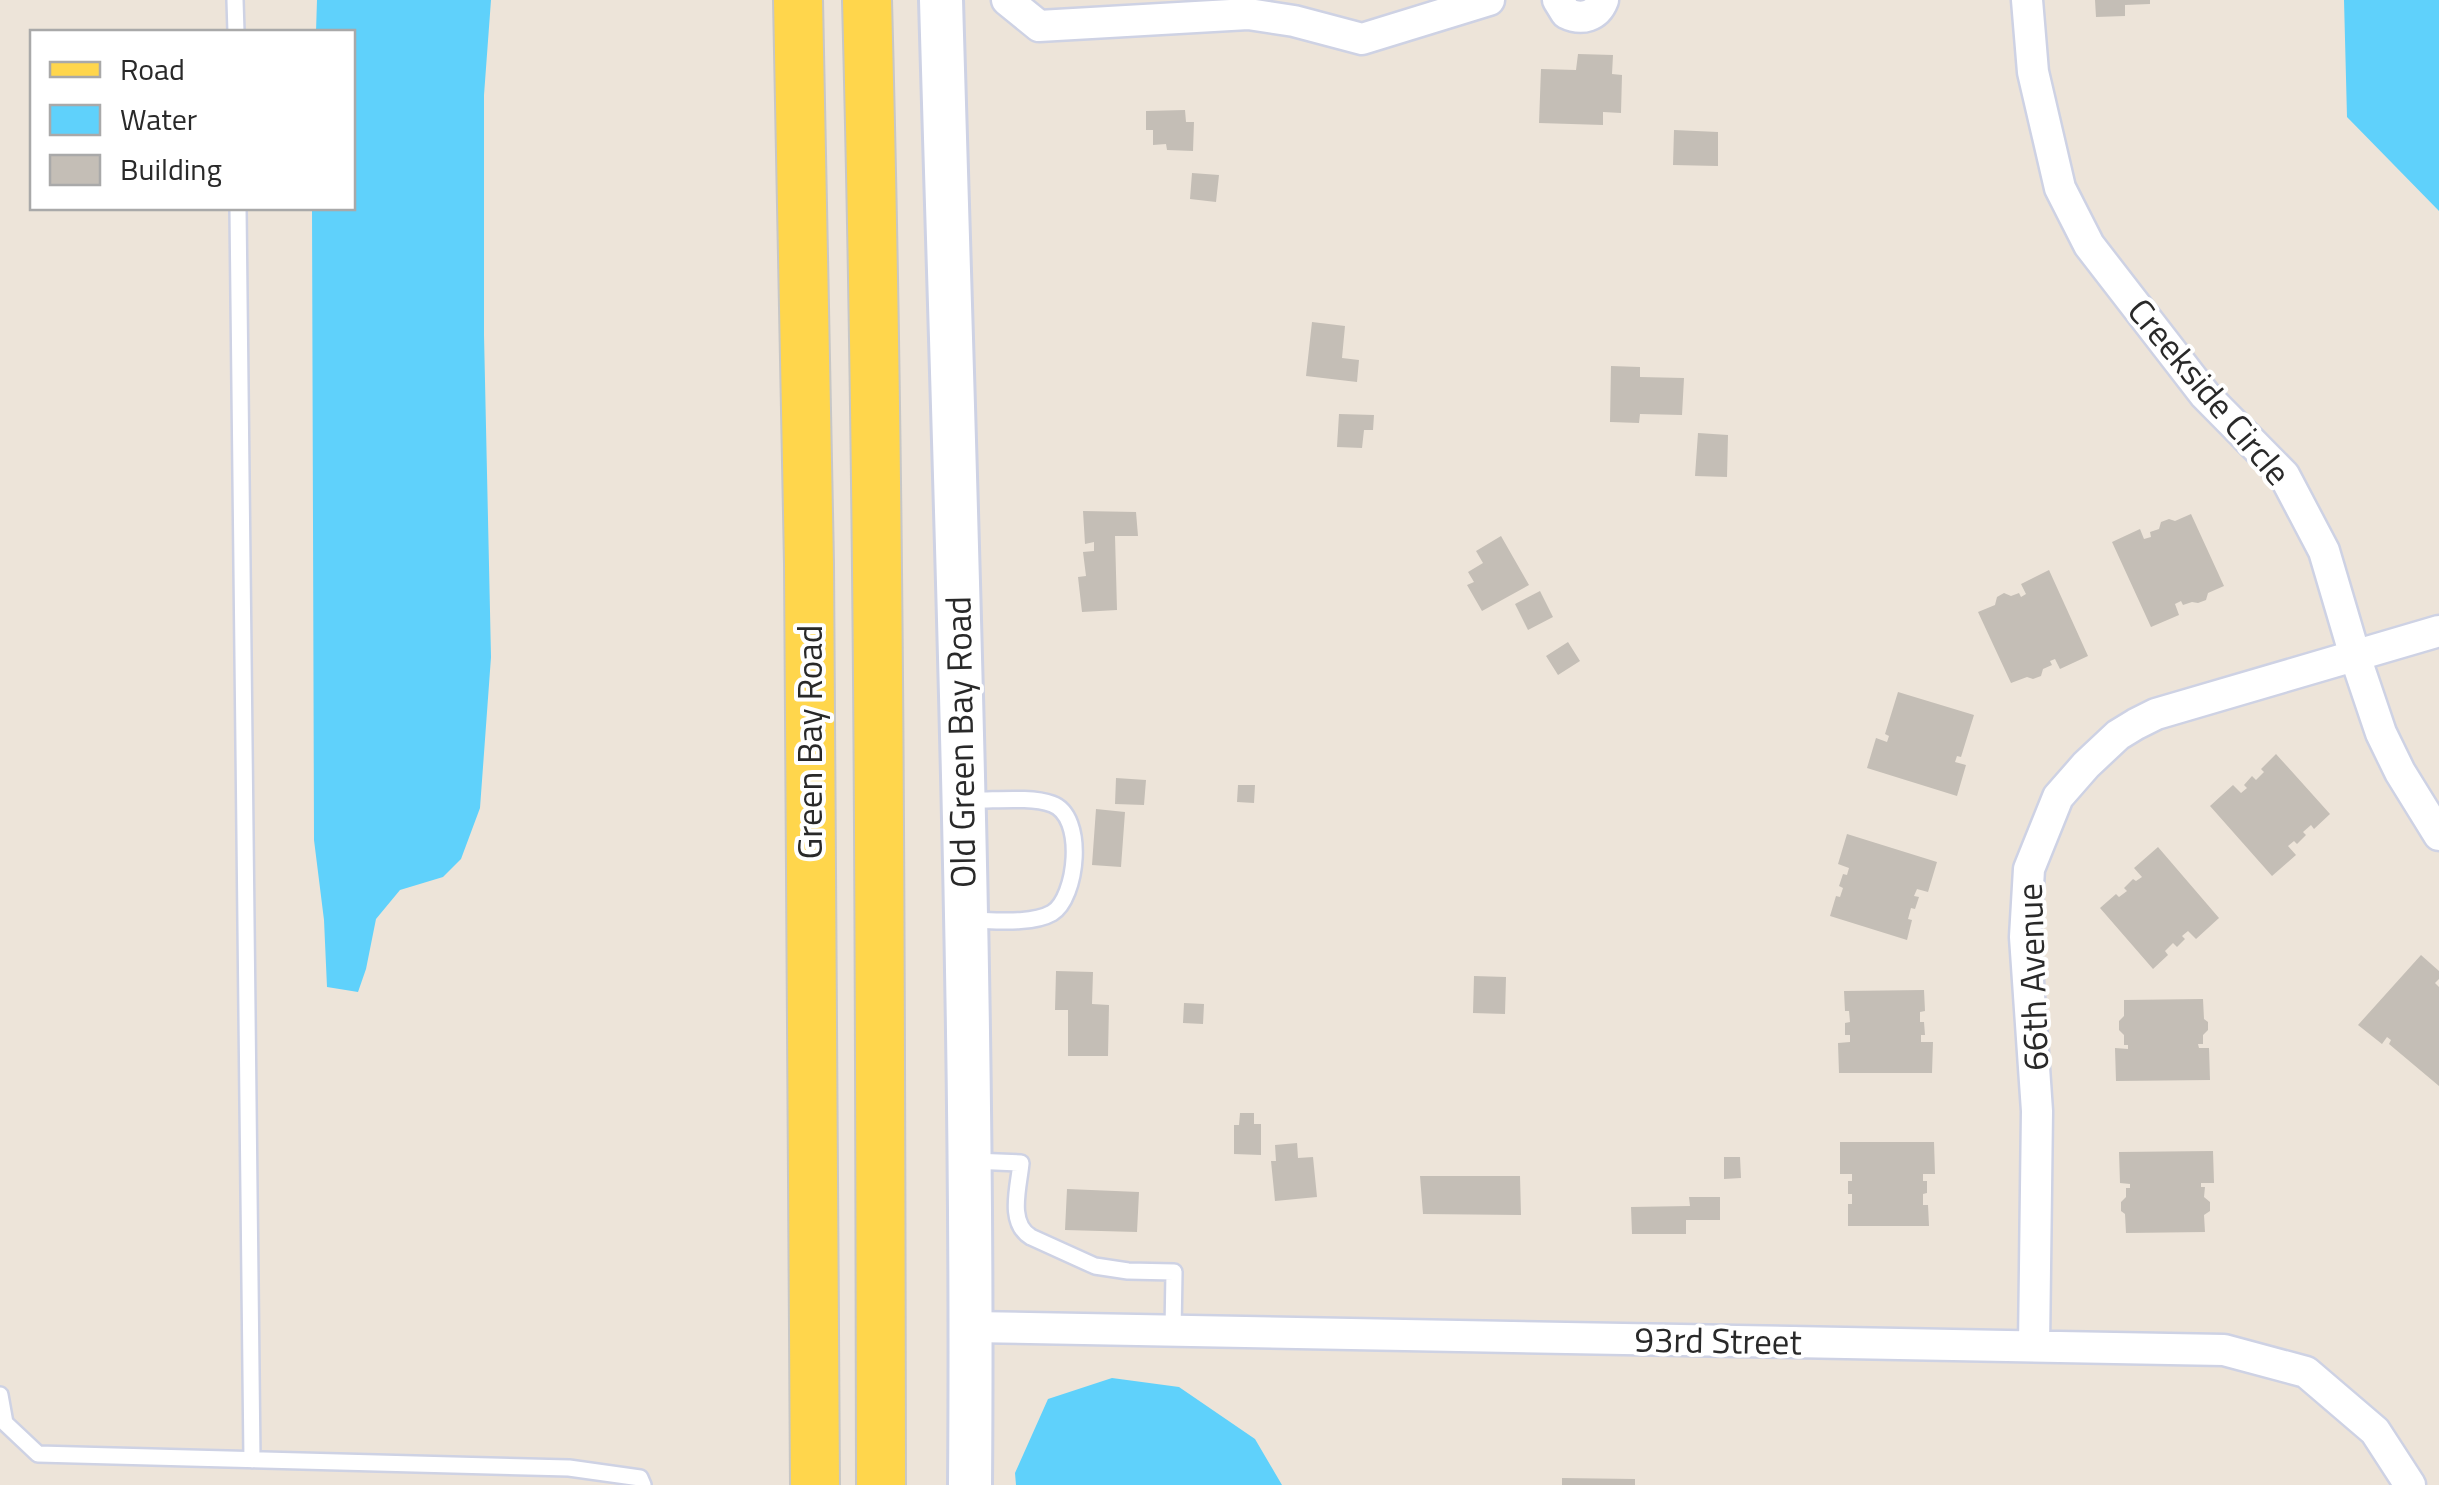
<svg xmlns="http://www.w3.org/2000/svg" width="2439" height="1485" font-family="'Titillium Web',sans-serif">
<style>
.water{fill:#5fd1fb}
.building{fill:#c4beb6}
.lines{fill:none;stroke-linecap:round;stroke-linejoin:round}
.lane-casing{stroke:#ced2e4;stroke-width:20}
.street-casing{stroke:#ced2e4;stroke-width:35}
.secondary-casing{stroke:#ced2e4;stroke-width:48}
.primary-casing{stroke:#c7c7c7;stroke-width:52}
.lane{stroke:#fff;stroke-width:15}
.street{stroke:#fff;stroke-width:30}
.secondary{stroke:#fff;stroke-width:42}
.primary{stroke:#ffd64c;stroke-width:48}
.labels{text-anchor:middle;stroke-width:8;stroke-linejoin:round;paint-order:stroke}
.street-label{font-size:35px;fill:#292929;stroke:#fff}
</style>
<rect width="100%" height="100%" fill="#ede4d9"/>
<path class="water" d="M 317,0 L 491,0 L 484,95 L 484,335 L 491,657 L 480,808 L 461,859 L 443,877 L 400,890 L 376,919 L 366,969 L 358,992 L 327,987 L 324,920 L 314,840 L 312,208 L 352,208 L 352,32 L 316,32 Z
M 2344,0 L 2439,0 L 2439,211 L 2347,117 Z
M 1112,1378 L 1179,1387 L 1255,1439 L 1282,1485 L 1016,1485 L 1015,1473 L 1048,1399 Z"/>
<path class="building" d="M 2095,0 L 2150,0 L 2150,4 L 2125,5 L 2125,16 L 2096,17 Z
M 1578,54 L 1613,55 L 1612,74 L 1622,75 L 1621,113 L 1603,112 L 1603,125 L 1539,123 L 1541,69 L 1576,70 Z
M 1185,110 L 1186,122 L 1194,122 L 1193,151 L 1167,150 L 1166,144 L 1153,145 L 1153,130 L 1146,130 L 1146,111 Z
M 1674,130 L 1718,132 L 1718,166 L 1673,165 Z
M 1192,173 L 1219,175 L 1216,202 L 1190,199 Z
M 1312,322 L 1345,326 L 1342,358 L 1359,360 L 1357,382 L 1306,376 Z
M 1611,366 L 1640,367 L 1640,377 L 1684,378 L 1682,415 L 1640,414 L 1639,423 L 1610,422 Z
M 1339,414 L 1374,415 L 1373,430 L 1364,430 L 1362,448 L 1337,447 Z
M 1698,433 L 1728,435 L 1727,477 L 1695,476 Z
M 1083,511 L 1136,512 L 1138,536 L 1115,536 L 1117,610 L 1082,612 L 1078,577 L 1086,576 L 1083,552 L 1094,551 L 1094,542 L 1085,544 Z
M 2191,514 L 2224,586 L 2208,593 L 2206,600 L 2198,603 L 2192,602 L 2183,605 L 2181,601 L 2175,604 L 2179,615 L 2151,627 L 2112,542 L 2140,529 L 2144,539 L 2151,537 L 2150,532 L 2159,529 L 2161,522 L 2169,519 L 2175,521 Z
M 1501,536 L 1529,585 L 1482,611 L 1467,585 L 1474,582 L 1468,572 L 1483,563 L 1476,551 Z
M 2049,570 L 2088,656 L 2060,669 L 2055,659 L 2050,661 L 2052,665 L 2043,669 L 2041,676 L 2033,679 L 2027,677 L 2011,683 L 1978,612 L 1995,605 L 1997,597 L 2004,593 L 2011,596 L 2019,593 L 2021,597 L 2026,594 L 2021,584 Z
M 1540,591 L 1553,617 L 1528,630 L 1515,604 Z
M 1568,642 L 1580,661 L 1558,675 L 1546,656 Z
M 1898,692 L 1974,715 L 1961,757 L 1957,756 L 1955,762 L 1966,765 L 1957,796 L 1867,768 L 1876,738 L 1887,742 L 1889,736 L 1885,734 Z
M 2276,754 L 2330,814 L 2314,829 L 2311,825 L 2303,832 L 2306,835 L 2297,844 L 2294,841 L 2288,846 L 2296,855 L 2272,876 L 2210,806 L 2233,785 L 2241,793 L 2247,788 L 2244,785 L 2252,776 L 2256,780 L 2264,772 L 2261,769 Z
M 1116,778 L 1146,780 L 1144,805 L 1115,804 Z
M 1238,785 L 1255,785 L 1254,803 L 1237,802 Z
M 1096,809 L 1125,812 L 1121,867 L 1092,865 Z
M 1847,834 L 1937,862 L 1928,892 L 1917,889 L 1914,896 L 1919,897 L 1915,909 L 1911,908 L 1908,919 L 1912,920 L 1907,940 L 1830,916 L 1836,896 L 1840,897 L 1843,888 L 1839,886 L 1843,874 L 1847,875 L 1849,868 L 1838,864 Z
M 2158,847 L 2219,918 L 2196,939 L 2188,931 L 2182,936 L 2185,939 L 2177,947 L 2173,943 L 2165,951 L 2168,955 L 2153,969 L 2100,908 L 2116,894 L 2119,897 L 2127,891 L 2124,888 L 2133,879 L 2136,881 L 2142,877 L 2134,868 Z
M 2421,955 L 2439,971 L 2439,979 L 2435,983 L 2439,987 L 2439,1086 L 2389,1044 L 2391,1040 L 2387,1037 L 2382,1044 L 2358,1025 Z
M 1056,971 L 1093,972 L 1092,1004 L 1109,1005 L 1108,1056 L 1068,1056 L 1068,1010 L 1055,1010 Z
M 1474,976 L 1506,977 L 1505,1014 L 1473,1013 Z
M 1924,990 L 1925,1011 L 1920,1012 L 1920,1022 L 1924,1022 L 1925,1035 L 1921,1035 L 1921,1042 L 1933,1042 L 1932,1073 L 1839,1073 L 1838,1043 L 1850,1042 L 1850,1035 L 1845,1035 L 1845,1023 L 1850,1022 L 1849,1011 L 1845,1011 L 1844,991 Z
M 2203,999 L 2204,1019 L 2208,1022 L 2208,1030 L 2203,1035 L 2203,1044 L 2198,1044 L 2199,1048 L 2209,1048 L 2210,1080 L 2116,1081 L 2115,1048 L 2128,1049 L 2128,1045 L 2124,1045 L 2124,1035 L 2119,1030 L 2119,1021 L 2124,1016 L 2124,1000 Z
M 1184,1003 L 1204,1004 L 1203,1024 L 1183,1023 Z
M 1240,1113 L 1254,1113 L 1254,1124 L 1261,1124 L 1261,1155 L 1234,1154 L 1234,1125 L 1239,1125 Z
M 1840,1142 L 1934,1142 L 1935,1174 L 1923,1174 L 1923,1181 L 1927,1181 L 1927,1193 L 1923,1194 L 1923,1205 L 1928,1205 L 1929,1226 L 1848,1226 L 1848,1204 L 1852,1204 L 1852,1194 L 1848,1194 L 1848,1181 L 1852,1181 L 1852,1174 L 1840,1174 Z
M 1297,1143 L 1298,1158 L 1313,1157 L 1317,1197 L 1275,1201 L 1271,1161 L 1276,1161 L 1275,1145 Z
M 2213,1151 L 2214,1183 L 2201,1183 L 2201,1187 L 2205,1187 L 2204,1197 L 2210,1202 L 2210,1211 L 2204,1215 L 2205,1232 L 2126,1233 L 2125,1214 L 2121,1211 L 2121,1202 L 2126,1197 L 2126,1188 L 2130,1188 L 2130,1184 L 2120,1183 L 2119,1152 Z
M 1724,1157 L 1740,1157 L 1741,1178 L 1724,1179 Z
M 1420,1176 L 1520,1176 L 1521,1215 L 1423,1214 Z
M 1067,1189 L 1139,1192 L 1137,1232 L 1065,1230 Z
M 1689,1197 L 1720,1197 L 1720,1220 L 1686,1220 L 1686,1234 L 1632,1234 L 1631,1207 L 1690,1206 Z
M 1562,1478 L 1635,1479 L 1635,1485 L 1562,1485 Z"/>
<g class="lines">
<g class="lane-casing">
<path id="lane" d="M 235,0 L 236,32
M 238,208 L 252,1460
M 967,800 C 991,801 1030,796 1052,804 C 1086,816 1077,898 1052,913 C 1031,925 991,920 967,920
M 973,1161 L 1021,1163 C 1019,1186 1007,1223 1031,1237 L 1095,1266 L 1128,1271 L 1174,1272 L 1173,1331
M 0,1395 L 5,1423 L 38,1454 L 569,1468 L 640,1478 L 643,1485"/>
</g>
<g class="street-casing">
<path id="street" d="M 1007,0 L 1039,26 L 1248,14 L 1294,21 L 1362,39 L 1489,0
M 1558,0 L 1566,13 C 1582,21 1597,16 1603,0
M 2027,0 L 2033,72 L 2060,188 L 2089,245 L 2205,395 L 2284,475 L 2324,551 L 2355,656 L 2381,733 L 2400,772 L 2439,835
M 971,1327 L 2224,1350 L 2306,1372 L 2375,1431 L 2410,1485
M 2034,1346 L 2037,1111 L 2025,937 L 2029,869 L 2058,797 L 2086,765 L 2118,735 L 2136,724 L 2156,714 L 2439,631"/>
</g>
<g class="secondary-casing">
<path id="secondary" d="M 941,0 C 955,495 974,990 970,1485"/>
</g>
<g class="primary-casing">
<path id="primary" d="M 798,0 L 809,564 L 815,1485
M 867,0 C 880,495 880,990 881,1485"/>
</g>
<use href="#lane" class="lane"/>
<use href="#street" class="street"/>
<use href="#secondary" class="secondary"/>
<use href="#primary" class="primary"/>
</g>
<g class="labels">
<g class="street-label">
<text transform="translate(2209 392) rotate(50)" y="12">Creekside Circle</text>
<text transform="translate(810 742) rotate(-90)" y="12">Green Bay Road</text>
<text transform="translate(961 742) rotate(-91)" y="12">Old Green Bay Road</text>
<text transform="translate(2033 977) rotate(-92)" y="12">66th Avenue</text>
<text transform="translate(1718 1341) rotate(1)" y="12">93rd Street</text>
</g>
</g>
<rect x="30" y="30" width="325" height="180" fill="#ffffff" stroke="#a9a9a9" stroke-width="2.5"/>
<rect x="50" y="62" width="50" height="15" fill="#ffd64c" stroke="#a9a9a9" stroke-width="2.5"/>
<text x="120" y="80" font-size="30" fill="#292929">Road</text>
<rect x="50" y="105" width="50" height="30" fill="#5fd1fb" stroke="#a9a9a9" stroke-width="2.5"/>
<text x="120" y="130" font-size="30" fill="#292929">Water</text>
<rect x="50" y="155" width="50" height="30" fill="#c4beb6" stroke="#a9a9a9" stroke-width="2.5"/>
<text x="120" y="180" font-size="30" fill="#292929">Building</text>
</svg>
